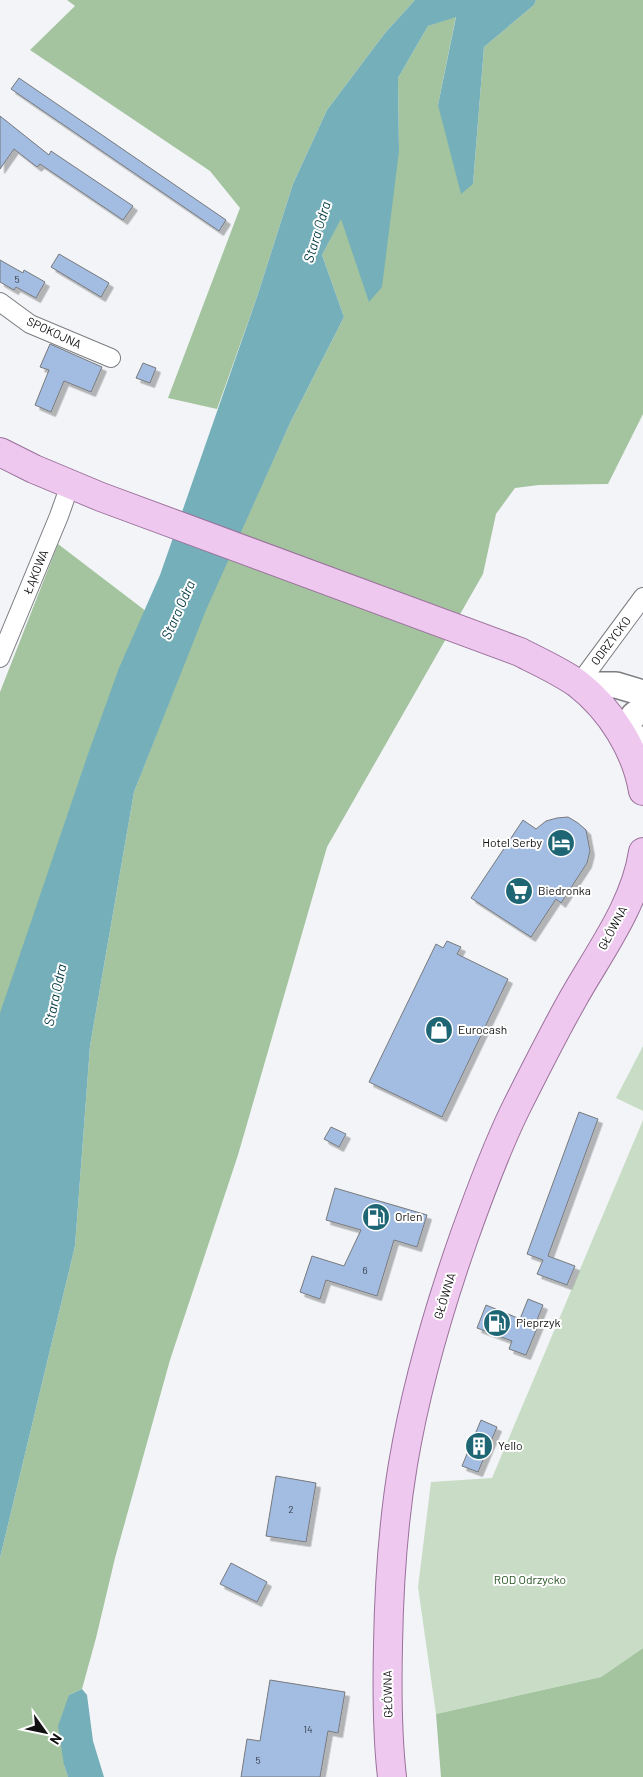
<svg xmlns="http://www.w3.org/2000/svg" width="643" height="1777" font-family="Barlow,sans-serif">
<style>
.green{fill:#c9ddc6}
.forest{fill:#a4c49f}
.water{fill:#75afb9}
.building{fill:#a2bce2;stroke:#77797c;filter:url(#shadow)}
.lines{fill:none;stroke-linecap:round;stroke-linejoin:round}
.minor-casing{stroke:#7b7d80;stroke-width:20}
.secondary-casing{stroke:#7b7d80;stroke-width:28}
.primary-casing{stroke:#9a719b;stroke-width:30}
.minor{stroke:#fff;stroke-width:18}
.secondary{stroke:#fff;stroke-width:25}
.primary{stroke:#efc8ef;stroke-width:28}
.labels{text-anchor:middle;stroke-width:4;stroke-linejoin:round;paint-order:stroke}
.number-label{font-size:10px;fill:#353c46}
.street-label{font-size:12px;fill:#111112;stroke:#fff}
.poi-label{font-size:12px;fill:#111112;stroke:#fff;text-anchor:start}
.park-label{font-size:12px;fill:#275322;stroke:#fff}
.water-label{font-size:14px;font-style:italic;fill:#043d45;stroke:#fff}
</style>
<defs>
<filter id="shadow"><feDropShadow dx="4.5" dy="4.5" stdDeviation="0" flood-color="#0004"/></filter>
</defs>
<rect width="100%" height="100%" fill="#f2f4f7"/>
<path class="green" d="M 643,1046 L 643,1111 L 616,1098 Z
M 643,1120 L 643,1648 L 601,1677 L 436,1714 L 418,1587 L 431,1482 L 492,1478 Z"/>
<path class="forest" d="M 67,0 L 415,0 L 385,33 L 327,110 L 293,184 L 257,297 L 217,409 L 168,398 L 240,208 L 210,171 L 30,50 L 75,6 Z
M 536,0 L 643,0 L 643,414 L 608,484 L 539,485 L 515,488 L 496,514 L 483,574 L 327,847 L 238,1155 L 170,1360 L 115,1558 L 96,1638 L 82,1689 L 69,1695 L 64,1765 L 68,1777 L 0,1777 L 0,1558 L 75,1246 L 90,1046 L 134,792 L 205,610 L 291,421 L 344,317 L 322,255 L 341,218 L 399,151 L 398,78 L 428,26 L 456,16 L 438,105 L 473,184 L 484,47 L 534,5 Z
M 58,544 L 151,615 L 0,1050 L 0,692 Z
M 643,1648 L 643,1777 L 441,1777 L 436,1714 L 601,1677 Z"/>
<path class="water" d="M 415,0 L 536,0 L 534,5 L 484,47 L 473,184 L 461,194 L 438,105 L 456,17 L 428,26 L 398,78 L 399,151 L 382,287 L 369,302 L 341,219 L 322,255 L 344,317 L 291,421 L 206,610 L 134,792 L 90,1046 L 75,1246 L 0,1558 L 0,1013 L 88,754 L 119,668 L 160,575 L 257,297 L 293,184 L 327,110 L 385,33 Z
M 82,1689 L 87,1695 L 93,1741 L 104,1777 L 68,1777 L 64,1765 L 58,1726 L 69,1695 Z"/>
<path class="building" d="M 19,78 L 226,220 L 219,231 L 11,89 Z
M 0,116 L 49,155 L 51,151 L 133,206 L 123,220 L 40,164 L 37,167 L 14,149 L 0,169 Z
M 59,254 L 109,283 L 101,297 L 51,267 Z
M 0,260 L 23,273 L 24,270 L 45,282 L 36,298 L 16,287 L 14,290 L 0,282 Z
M 50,344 L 102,367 L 91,392 L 64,381 L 51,412 L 35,405 L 49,370 L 40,367 Z
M 143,363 L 156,368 L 150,383 L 136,378 Z
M 568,817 L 578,823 L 586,830 L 590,851 L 587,863 L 561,903 L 556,899 L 531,937 L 471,898 L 523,820 L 536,829 L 546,821 L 557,818 Z
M 447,941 L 461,947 L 457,954 L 508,979 L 442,1117 L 369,1082 L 436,944 L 443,948 Z
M 579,1112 L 598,1119 L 548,1256 L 575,1266 L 567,1285 L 537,1274 L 543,1260 L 527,1254 Z
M 331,1127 L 346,1134 L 339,1147 L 324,1139 Z
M 335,1188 L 427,1215 L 417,1247 L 394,1240 L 377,1296 L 326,1280 L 320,1299 L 300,1292 L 312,1256 L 344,1266 L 361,1230 L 326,1220 Z
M 528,1299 L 543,1305 L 537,1320 L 540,1321 L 526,1355 L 509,1349 L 512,1341 L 477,1328 L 486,1305 L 520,1319 Z
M 481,1420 L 497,1427 L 478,1472 L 462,1466 Z
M 276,1476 L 316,1483 L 306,1542 L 266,1536 Z
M 231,1563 L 267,1582 L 257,1602 L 220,1584 Z
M 270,1680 L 345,1692 L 338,1733 L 328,1731 L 320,1777 L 241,1777 L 247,1739 L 260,1741 Z"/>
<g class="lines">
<g class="minor-casing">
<path id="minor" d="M 0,302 L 30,324 L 111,358
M 0,658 L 59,516 L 70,485
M 578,685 L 643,597"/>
</g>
<g class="secondary-casing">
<path id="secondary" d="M 578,685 L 616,685 L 643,693
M 643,708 L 634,715 L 622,733 L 643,740"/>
</g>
<g class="primary-casing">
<path id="primary" d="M 0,452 L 34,469 L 101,497 L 520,652 C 539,662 560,671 578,684 C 611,710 636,750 643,791
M 392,1777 C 387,1734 387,1689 388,1645 C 389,1585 393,1524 403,1464 C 416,1387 438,1311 464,1237 C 479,1195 495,1151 515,1110 C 534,1072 553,1034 574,997 C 600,951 635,905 643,852"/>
</g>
<use href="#minor" class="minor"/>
<use href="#secondary" class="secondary"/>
<use href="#primary" class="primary"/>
</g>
<defs>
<g id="hotel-disc" transform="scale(1.4375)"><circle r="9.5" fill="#1e6674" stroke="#fff"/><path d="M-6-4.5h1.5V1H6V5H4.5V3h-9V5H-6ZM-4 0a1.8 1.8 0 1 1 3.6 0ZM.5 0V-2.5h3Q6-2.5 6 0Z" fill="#fff"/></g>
<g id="supermarket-disc" transform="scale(1.4375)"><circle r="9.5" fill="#1e6674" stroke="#fff"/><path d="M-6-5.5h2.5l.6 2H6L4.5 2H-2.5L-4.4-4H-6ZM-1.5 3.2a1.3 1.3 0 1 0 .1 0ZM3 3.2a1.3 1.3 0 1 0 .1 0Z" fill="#fff"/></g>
<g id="shop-disc" transform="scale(1.4375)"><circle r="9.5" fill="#1e6674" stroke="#fff"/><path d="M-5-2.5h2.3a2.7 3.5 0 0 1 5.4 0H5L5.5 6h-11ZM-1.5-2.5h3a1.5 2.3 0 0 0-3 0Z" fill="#fff"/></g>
<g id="fuel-disc" transform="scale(1.4375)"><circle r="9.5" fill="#1e6674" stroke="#fff"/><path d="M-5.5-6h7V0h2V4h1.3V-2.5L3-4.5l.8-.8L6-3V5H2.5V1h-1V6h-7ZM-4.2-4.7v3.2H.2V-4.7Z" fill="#fff"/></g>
<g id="building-disc" transform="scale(1.4375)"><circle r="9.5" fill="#1e6674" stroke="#fff"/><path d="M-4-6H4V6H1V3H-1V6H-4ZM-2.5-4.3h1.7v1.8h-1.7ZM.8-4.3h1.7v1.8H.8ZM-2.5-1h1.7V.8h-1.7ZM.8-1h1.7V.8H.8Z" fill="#fff"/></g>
</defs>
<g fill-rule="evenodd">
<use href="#hotel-disc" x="561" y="843"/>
<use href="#supermarket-disc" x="519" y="891"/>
<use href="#shop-disc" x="439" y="1030"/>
<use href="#fuel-disc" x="376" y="1217"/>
<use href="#fuel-disc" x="497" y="1323"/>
<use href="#building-disc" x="479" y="1446"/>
</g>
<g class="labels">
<g class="number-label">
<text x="17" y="283">5</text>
<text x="365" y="1274">6</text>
<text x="291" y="1513">2</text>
<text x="308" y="1733">14</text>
<text x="258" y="1764">5</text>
</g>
<g class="street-label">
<text transform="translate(54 333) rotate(25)" y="4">SPOKOJNA</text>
<text transform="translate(36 572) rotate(-68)" y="4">ŁĄKOWA</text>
<text transform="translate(611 641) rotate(-53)" y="4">ODRZYCKO</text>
<text transform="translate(613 928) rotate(-62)" y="4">GŁÓWNA</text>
<text transform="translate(445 1296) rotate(-73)" y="4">GŁÓWNA</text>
<text transform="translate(388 1694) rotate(-91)" y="4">GŁÓWNA</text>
</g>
<g class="poi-label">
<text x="542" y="847" text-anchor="end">Hotel Serby</text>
<text x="538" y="895">Biedronka</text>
<text x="458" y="1034">Eurocash</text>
<text x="395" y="1221">Orlen</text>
<text x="516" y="1327">Pieprzyk</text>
<text x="498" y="1450">Yello</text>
</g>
<g class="park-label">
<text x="530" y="1584">ROD Odrzycko</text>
</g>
<g class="water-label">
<text transform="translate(317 232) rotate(-73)" y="5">Stara Odra</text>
<text transform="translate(178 610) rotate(-66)" y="5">Stara Odra</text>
<text transform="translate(55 995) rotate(-78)" y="5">Stara Odra</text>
</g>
</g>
<g transform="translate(45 1732) rotate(123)" stroke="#ffffff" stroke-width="4" paint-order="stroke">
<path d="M0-4L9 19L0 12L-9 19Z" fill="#111112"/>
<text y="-8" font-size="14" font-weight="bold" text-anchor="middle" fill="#111112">N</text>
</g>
</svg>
